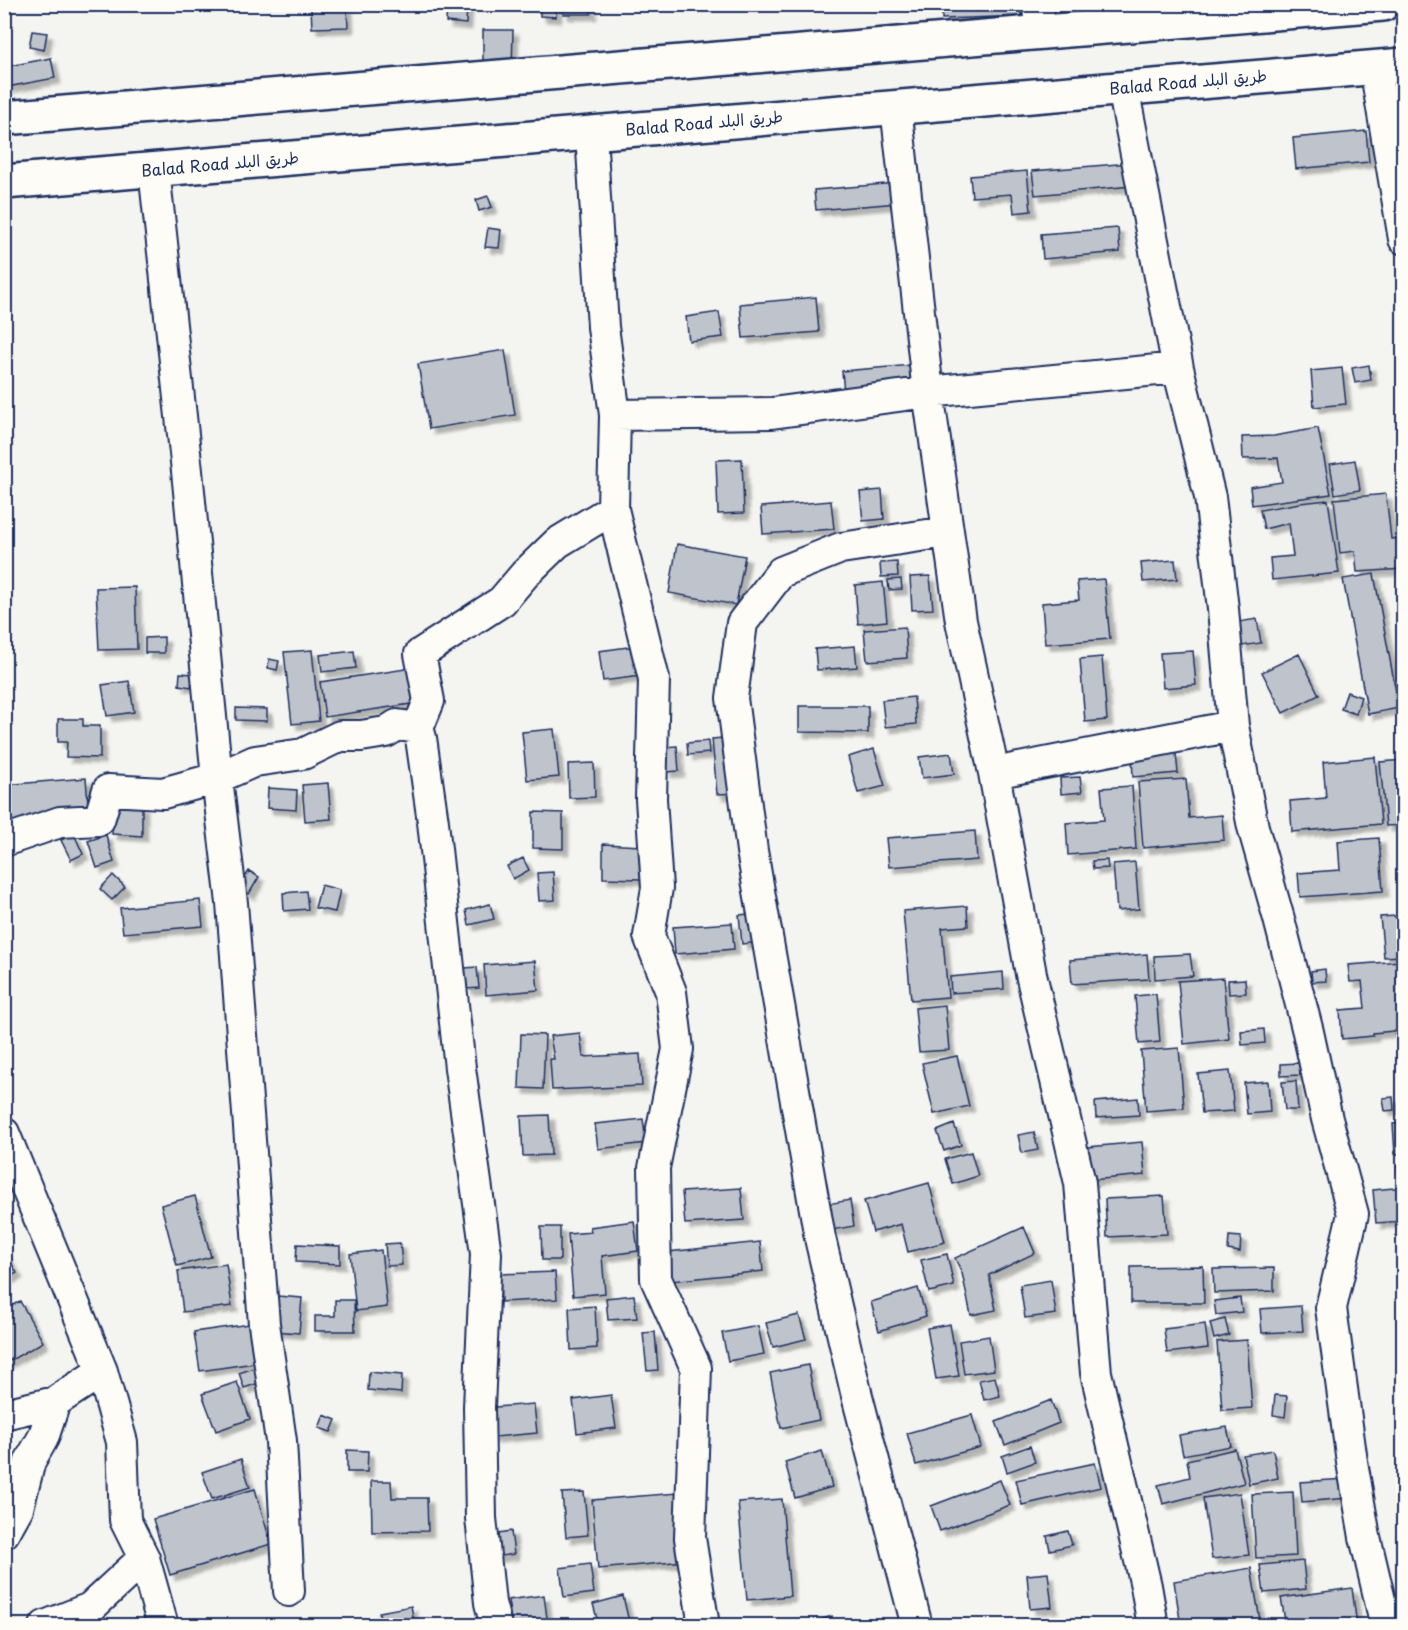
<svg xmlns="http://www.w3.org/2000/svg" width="1408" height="1630" font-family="'Playpen Sans','Playpen Sans Arabic',sans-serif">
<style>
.building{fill:#bfc3cc;stroke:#1b2f5e;stroke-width:1.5;filter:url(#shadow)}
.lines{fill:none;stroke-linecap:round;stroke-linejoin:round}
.street-casing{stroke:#1b2f5e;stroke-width:34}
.highway-casing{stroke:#1b2f5e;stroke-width:38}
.street{stroke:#fdfcf7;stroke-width:30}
.highway{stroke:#fdfcf7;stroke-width:33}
.labels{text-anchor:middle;stroke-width:5;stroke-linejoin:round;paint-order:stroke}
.street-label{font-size:16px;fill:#1b2f5e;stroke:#fdfcf7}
</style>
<defs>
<filter id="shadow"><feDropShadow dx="5.5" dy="5.5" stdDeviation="1.5" flood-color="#0004"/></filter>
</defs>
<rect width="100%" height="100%" fill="#f4f4f1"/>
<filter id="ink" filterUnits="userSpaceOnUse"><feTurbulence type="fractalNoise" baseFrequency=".0167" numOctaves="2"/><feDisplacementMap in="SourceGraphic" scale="12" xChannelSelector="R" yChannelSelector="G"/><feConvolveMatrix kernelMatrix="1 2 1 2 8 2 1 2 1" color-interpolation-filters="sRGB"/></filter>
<g filter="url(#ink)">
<path class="building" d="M 447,4 L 467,5 L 466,24 L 446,22 Z
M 540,4 L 556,4 L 556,17 L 540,16 Z
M 563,4 L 591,4 L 591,14 L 563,14 Z
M 942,4 L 1020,4 L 1021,16 L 942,19 Z
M 347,7 L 348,27 L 312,28 L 311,8 Z
M 483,30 L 513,30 L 512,72 L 483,71 Z
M 32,31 L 47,33 L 44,50 L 29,47 Z
M 51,58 L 55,78 L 7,87 L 4,67 Z
M 1366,131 L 1369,162 L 1296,169 L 1293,138 Z
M 1130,163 L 1132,186 L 1035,195 L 1032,171 Z
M 1027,171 L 1031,211 L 1014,213 L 1012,194 L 972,197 L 970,176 Z
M 897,183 L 898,203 L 816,210 L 814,190 Z
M 488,196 L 492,207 L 479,211 L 476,200 Z
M 488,228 L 501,230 L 499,248 L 485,247 Z
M 1118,228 L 1120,252 L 1043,259 L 1041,234 Z
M 816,297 L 819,332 L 743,338 L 740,304 Z
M 719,312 L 723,337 L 689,341 L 686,317 Z
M 505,350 L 515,415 L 429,429 L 418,364 Z
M 913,365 L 915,386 L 844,392 L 842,371 Z
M 1369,365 L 1371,380 L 1355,383 L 1352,368 Z
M 1342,368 L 1346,404 L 1314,407 L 1311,371 Z
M 1318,428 L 1331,494 L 1252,505 L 1250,487 L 1282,482 L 1278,458 L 1243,459 L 1242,437 L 1274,436 Z
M 742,459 L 744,513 L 718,514 L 716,460 Z
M 1355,460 L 1360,490 L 1335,494 L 1330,464 Z
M 882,490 L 884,519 L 863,521 L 860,492 Z
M 1386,494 L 1391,539 L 1404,538 L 1404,569 L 1357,572 L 1355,551 L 1340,553 L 1334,499 Z
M 1328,500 L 1339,573 L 1272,580 L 1270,558 L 1293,556 L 1289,523 L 1264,529 L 1260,510 L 1300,503 Z
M 831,501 L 834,529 L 763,534 L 761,507 Z
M 677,544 L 745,556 L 736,605 L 669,593 Z
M 1175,560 L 1177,579 L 1143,582 L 1141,563 Z
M 897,562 L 898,576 L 881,577 L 880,563 Z
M 1374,574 L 1399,708 L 1368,714 L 1343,579 Z
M 930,576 L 933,609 L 912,610 L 910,577 Z
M 901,579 L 902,589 L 889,590 L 888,580 Z
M 1104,579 L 1110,639 L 1045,644 L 1042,603 L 1079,600 L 1077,581 Z
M 883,582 L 887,621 L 858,624 L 855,585 Z
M 135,587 L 137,649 L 99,650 L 96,588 Z
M 1257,619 L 1261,643 L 1242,646 L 1238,622 Z
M 905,627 L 907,658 L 867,661 L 864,630 Z
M 164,637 L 164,653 L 145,653 L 145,638 Z
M 635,646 L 640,676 L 603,681 L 599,651 Z
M 855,646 L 857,667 L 817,670 L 815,649 Z
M 312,650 L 319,721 L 292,724 L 284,652 Z
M 354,651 L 356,668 L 322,672 L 320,655 Z
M 1193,651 L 1196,685 L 1163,688 L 1160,653 Z
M 1299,654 L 1319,695 L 1283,713 L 1262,672 Z
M 1102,657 L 1107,720 L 1085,722 L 1080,659 Z
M 269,659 L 279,661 L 277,670 L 268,668 Z
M 412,668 L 417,703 L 325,717 L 320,682 Z
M 180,673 L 193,674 L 191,687 L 179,685 Z
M 129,681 L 134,712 L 107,716 L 102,685 Z
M 1347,692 L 1361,697 L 1356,714 L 1341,709 Z
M 914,697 L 916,724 L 885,727 L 882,700 Z
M 799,706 L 868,706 L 868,733 L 799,732 Z
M 236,708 L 267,709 L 267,721 L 236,720 Z
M 58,719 L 83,719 L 83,726 L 100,726 L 100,758 L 66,757 L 67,742 L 58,742 Z
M 554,729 L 559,777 L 527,780 L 522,732 Z
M 734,737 L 738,793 L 717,794 L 712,739 Z
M 708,741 L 709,753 L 688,755 L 687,743 Z
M 677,746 L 679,771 L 666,772 L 664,747 Z
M 874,749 L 885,786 L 858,793 L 848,757 Z
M 951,753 L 954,774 L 922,778 L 919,757 Z
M 1176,753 L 1178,773 L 1133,777 L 1132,757 Z
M 1375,757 L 1381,824 L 1292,832 L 1290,801 L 1326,798 L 1323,762 Z
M 1404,760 L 1404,825 L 1386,826 L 1380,762 Z
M 594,763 L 595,797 L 569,798 L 568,764 Z
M 1080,777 L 1082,792 L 1061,794 L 1060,778 Z
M 86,778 L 89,817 L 4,824 L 4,785 Z
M 1186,779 L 1189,818 L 1222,815 L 1224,840 L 1143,848 L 1138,782 Z
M 328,783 L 331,819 L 305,821 L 302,785 Z
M 1132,786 L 1136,849 L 1068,855 L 1066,823 L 1104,820 L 1101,788 Z
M 268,788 L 297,790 L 296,810 L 267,808 Z
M 113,804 L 142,805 L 142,836 L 112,834 Z
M 533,812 L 563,813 L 563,849 L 533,848 Z
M 975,831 L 977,860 L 889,867 L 886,838 Z
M 74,834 L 83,854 L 71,860 L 61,840 Z
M 106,835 L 114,862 L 97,868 L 88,841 Z
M 1379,838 L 1383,891 L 1300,897 L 1298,873 L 1340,870 L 1338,841 Z
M 603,844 L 641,846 L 641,879 L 603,878 Z
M 523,858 L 529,870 L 513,879 L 507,866 Z
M 1107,860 L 1108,868 L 1093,869 L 1092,861 Z
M 1135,862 L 1139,909 L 1117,911 L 1113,864 Z
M 249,871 L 259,877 L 249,894 L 239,887 Z
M 553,872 L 555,900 L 539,901 L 537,873 Z
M 113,875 L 125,887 L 112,900 L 100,889 Z
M 321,885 L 340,890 L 335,912 L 315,908 Z
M 306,891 L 308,909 L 284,911 L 283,893 Z
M 200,900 L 203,926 L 123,933 L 120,908 Z
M 490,904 L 494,919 L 469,925 L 466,910 Z
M 967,906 L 968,926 L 942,928 L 948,997 L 911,1000 L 903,911 Z
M 758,913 L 760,942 L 742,944 L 739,915 Z
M 1396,916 L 1400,956 L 1384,957 L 1380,917 Z
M 732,923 L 734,949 L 675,954 L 673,927 Z
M 1147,954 L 1149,979 L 1072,984 L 1070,960 Z
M 1190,954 L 1193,976 L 1155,979 L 1154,956 Z
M 535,961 L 538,990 L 486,995 L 484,965 Z
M 1401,961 L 1404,1030 L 1373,1033 L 1373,1036 L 1342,1039 L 1340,1010 L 1365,1008 L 1362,981 L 1350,982 L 1348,965 Z
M 477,967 L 479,988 L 467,989 L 465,968 Z
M 1325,969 L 1326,981 L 1312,982 L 1311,971 Z
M 1003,972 L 1004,989 L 951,993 L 950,977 Z
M 1223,978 L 1229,1039 L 1184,1044 L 1178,981 Z
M 1245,979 L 1246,993 L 1229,994 L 1228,980 Z
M 1156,994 L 1160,1042 L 1139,1044 L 1135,996 Z
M 945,1005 L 949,1050 L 919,1052 L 915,1008 Z
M 1264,1029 L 1265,1043 L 1242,1045 L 1241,1031 Z
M 580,1033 L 583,1057 L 640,1054 L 642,1086 L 552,1090 L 550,1059 L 554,1059 L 550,1036 Z
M 521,1034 L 545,1035 L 543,1089 L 519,1088 Z
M 1179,1048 L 1184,1108 L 1146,1111 L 1141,1051 Z
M 957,1056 L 969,1106 L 934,1114 L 922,1063 Z
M 1299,1063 L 1300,1075 L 1281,1076 L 1281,1064 Z
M 1230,1071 L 1234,1111 L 1202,1113 L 1198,1074 Z
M 1268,1081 L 1270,1112 L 1247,1114 L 1244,1083 Z
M 1296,1081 L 1298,1110 L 1285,1110 L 1282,1082 Z
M 1393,1097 L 1394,1110 L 1385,1111 L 1383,1098 Z
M 1138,1098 L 1139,1115 L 1096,1118 L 1095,1102 Z
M 549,1115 L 551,1155 L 523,1156 L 521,1116 Z
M 643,1119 L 646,1143 L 598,1149 L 595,1124 Z
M 1404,1123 L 1404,1154 L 1395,1154 L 1393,1124 Z
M 954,1124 L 961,1145 L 944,1151 L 937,1131 Z
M 1034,1132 L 1038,1150 L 1022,1153 L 1018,1135 Z
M 1142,1142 L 1145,1175 L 1091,1180 L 1088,1147 Z
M 971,1152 L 978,1176 L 953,1184 L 945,1159 Z
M 1404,1164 L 1404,1173 L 1398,1174 L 1397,1165 Z
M 929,1183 L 945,1242 L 908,1252 L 901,1224 L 873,1232 L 864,1201 Z
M 1404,1187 L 1404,1221 L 1376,1223 L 1373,1190 Z
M 741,1188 L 744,1220 L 685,1224 L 682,1192 Z
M 195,1196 L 211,1257 L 177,1266 L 161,1205 Z
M 1164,1196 L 1167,1234 L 1107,1237 L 1105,1199 Z
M 850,1200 L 854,1226 L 832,1230 L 827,1204 Z
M 634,1221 L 638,1251 L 602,1256 L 605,1293 L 573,1296 L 568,1234 L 591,1232 L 590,1227 Z
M 541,1227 L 560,1227 L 560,1260 L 542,1260 Z
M 1024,1227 L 1035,1253 L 989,1275 L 996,1310 L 971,1315 L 962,1273 L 955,1258 Z
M 1229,1236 L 1241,1237 L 1240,1252 L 1228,1250 Z
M 760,1242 L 763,1271 L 671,1281 L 668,1252 Z
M 400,1243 L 402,1265 L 387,1266 L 385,1244 Z
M 297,1244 L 340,1246 L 340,1264 L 296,1262 Z
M 381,1250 L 387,1307 L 356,1311 L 350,1254 Z
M 4,1251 L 17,1273 L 4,1280 Z
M 947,1254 L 954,1286 L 929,1292 L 921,1260 Z
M 226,1264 L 232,1306 L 183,1312 L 178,1271 Z
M 1203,1266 L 1204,1303 L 1131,1303 L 1131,1267 Z
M 1274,1268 L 1274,1291 L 1214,1293 L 1213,1269 Z
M 555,1272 L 557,1299 L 501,1302 L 500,1274 Z
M 1051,1280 L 1056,1314 L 1025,1318 L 1020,1285 Z
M 918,1288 L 926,1316 L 879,1331 L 871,1302 Z
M 634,1295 L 637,1318 L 608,1320 L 606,1298 Z
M 277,1296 L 302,1298 L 299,1333 L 275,1331 Z
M 1240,1298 L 1242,1312 L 1216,1315 L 1214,1301 Z
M 335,1300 L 354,1300 L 355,1331 L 315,1331 L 315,1316 L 335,1316 Z
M 20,1301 L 43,1342 L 4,1364 L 4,1310 Z
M 595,1306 L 597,1348 L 571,1350 L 569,1308 Z
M 1301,1306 L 1303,1331 L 1262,1333 L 1260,1309 Z
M 799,1315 L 806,1339 L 773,1347 L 766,1323 Z
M 1225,1319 L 1229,1335 L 1214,1339 L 1210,1323 Z
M 249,1324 L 254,1363 L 200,1371 L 194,1332 Z
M 950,1324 L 959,1376 L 936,1379 L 927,1328 Z
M 1205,1324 L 1208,1348 L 1167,1353 L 1164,1329 Z
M 758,1326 L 764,1354 L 728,1361 L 722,1333 Z
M 655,1332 L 658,1370 L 647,1371 L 643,1333 Z
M 989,1336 L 994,1370 L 964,1374 L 959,1341 Z
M 1247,1340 L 1252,1408 L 1222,1410 L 1217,1342 Z
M 808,1365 L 819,1420 L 781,1428 L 770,1373 Z
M 260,1366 L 265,1381 L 244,1388 L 239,1373 Z
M 369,1372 L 402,1375 L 401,1393 L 368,1390 Z
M 995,1377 L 1000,1396 L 984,1400 L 979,1380 Z
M 237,1382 L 250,1419 L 216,1431 L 202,1394 Z
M 611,1395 L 616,1428 L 577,1433 L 573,1400 Z
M 1275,1395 L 1287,1396 L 1285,1417 L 1273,1415 Z
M 1051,1400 L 1059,1423 L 1005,1445 L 996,1422 Z
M 534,1404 L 537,1433 L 485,1438 L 482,1408 Z
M 324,1415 L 336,1420 L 331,1432 L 319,1428 Z
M 972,1415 L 981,1447 L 916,1465 L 907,1433 Z
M 1227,1427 L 1231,1446 L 1183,1455 L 1179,1435 Z
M 1030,1446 L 1035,1462 L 1007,1472 L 1002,1456 Z
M 1235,1449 L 1244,1483 L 1163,1504 L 1158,1485 L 1190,1477 L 1187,1460 Z
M 347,1450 L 368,1451 L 367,1472 L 347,1472 Z
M 1273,1450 L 1278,1478 L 1249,1484 L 1243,1455 Z
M 822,1451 L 832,1487 L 795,1498 L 785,1462 Z
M 241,1459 L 250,1487 L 212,1499 L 202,1472 Z
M 1095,1463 L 1101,1487 L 1022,1505 L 1016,1480 Z
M 1346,1479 L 1348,1498 L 1302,1502 L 1300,1482 Z
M 1000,1480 L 1010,1505 L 940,1531 L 931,1506 Z
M 371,1481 L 391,1481 L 392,1498 L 427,1498 L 428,1531 L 372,1532 Z
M 255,1489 L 271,1544 L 170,1575 L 153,1519 Z
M 584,1492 L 588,1535 L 566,1537 L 562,1493 Z
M 1293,1492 L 1296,1556 L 1256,1558 L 1252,1494 Z
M 678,1493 L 685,1561 L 598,1569 L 592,1500 Z
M 1240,1493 L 1249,1555 L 1212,1559 L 1203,1498 Z
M 782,1499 L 790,1596 L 747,1600 L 738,1502 Z
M 511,1531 L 514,1554 L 495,1557 L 492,1534 Z
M 1068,1531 L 1072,1545 L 1050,1550 L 1047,1536 Z
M 1303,1561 L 1306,1589 L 1264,1593 L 1260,1565 Z
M 590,1564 L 594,1593 L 564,1597 L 560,1568 Z
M 1251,1568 L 1261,1626 L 1181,1626 L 1174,1581 Z
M 1048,1573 L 1052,1607 L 1030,1609 L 1027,1575 Z
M 1352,1588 L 1357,1626 L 1286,1626 L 1281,1598 Z
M 544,1595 L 548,1626 L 512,1626 L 508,1600 Z
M 623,1596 L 630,1626 L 599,1626 L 593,1604 Z
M 411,1606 L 415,1626 L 381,1626 L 379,1612 Z
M 832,1616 L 834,1626 L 801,1626 Z"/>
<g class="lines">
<g class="street-casing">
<path id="street" d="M 1038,4 L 1040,33
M 1375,67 L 1404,239
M 1123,88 L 1178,368 L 1210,497 L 1223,609 L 1233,726 L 1253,827 L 1279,919 L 1308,1032 L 1327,1119 L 1353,1214 L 1331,1308 L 1352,1462 L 1365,1537 L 1386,1626
M 896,107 L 928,392 L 961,621 L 994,773 L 1031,974 L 1080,1183 L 1096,1373 L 1146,1586 L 1153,1626
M 591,133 L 603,327 L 615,415 L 772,413 L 928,392 L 1178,368
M 154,170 L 187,471 L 217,778 L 232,903 L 264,1324 L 281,1441 L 289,1591
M 615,415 L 613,509 L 654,679 L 651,799 L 657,888 L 649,936 L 671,992 L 678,1049 L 654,1168 L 656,1279 L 696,1368 L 690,1538 L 704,1626
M 418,728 L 421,738 L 433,822 L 460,1068 L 486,1254 L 479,1407 L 481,1518 L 490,1603 L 496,1626
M 994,773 L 1233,726
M 4,841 L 60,822 L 99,820 L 108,790 L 163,793 L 217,778 L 255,761 L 303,754 L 340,736 L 361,736 L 386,732 L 397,725 L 418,728 L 429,701 L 420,654 L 502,601 L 525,574 L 557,543 L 613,509
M 4,1133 L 102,1371 L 122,1442 L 125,1520 L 144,1558 L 163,1626
M 4,1414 L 55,1402
M 4,1533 L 18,1508 L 30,1461 L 43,1438 L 55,1402 L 102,1371
M 45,1626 L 90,1608 L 144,1558
M 917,1626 L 856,1392 L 820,1238 L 752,851 L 732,698 L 742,623 L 781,572 L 841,548 L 947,532"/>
</g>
<g class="highway-casing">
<path id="highway" d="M 4,118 L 1383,4
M 4,182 L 1404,65"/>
</g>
<use href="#street" class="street"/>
<use href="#highway" class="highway"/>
</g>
</g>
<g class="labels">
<g class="street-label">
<text transform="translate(1188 82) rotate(-5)" y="6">Balad Road طريق البلد</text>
<text transform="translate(704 123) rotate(-5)" y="6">Balad Road طريق البلد</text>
<text transform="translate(220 164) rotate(-5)" y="6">Balad Road طريق البلد</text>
</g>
</g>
<rect width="1408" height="1630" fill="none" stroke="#fdfcf7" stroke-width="24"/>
<rect x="12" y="12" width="1384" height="1606" fill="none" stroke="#1b2f5e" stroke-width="2" filter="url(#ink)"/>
</svg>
